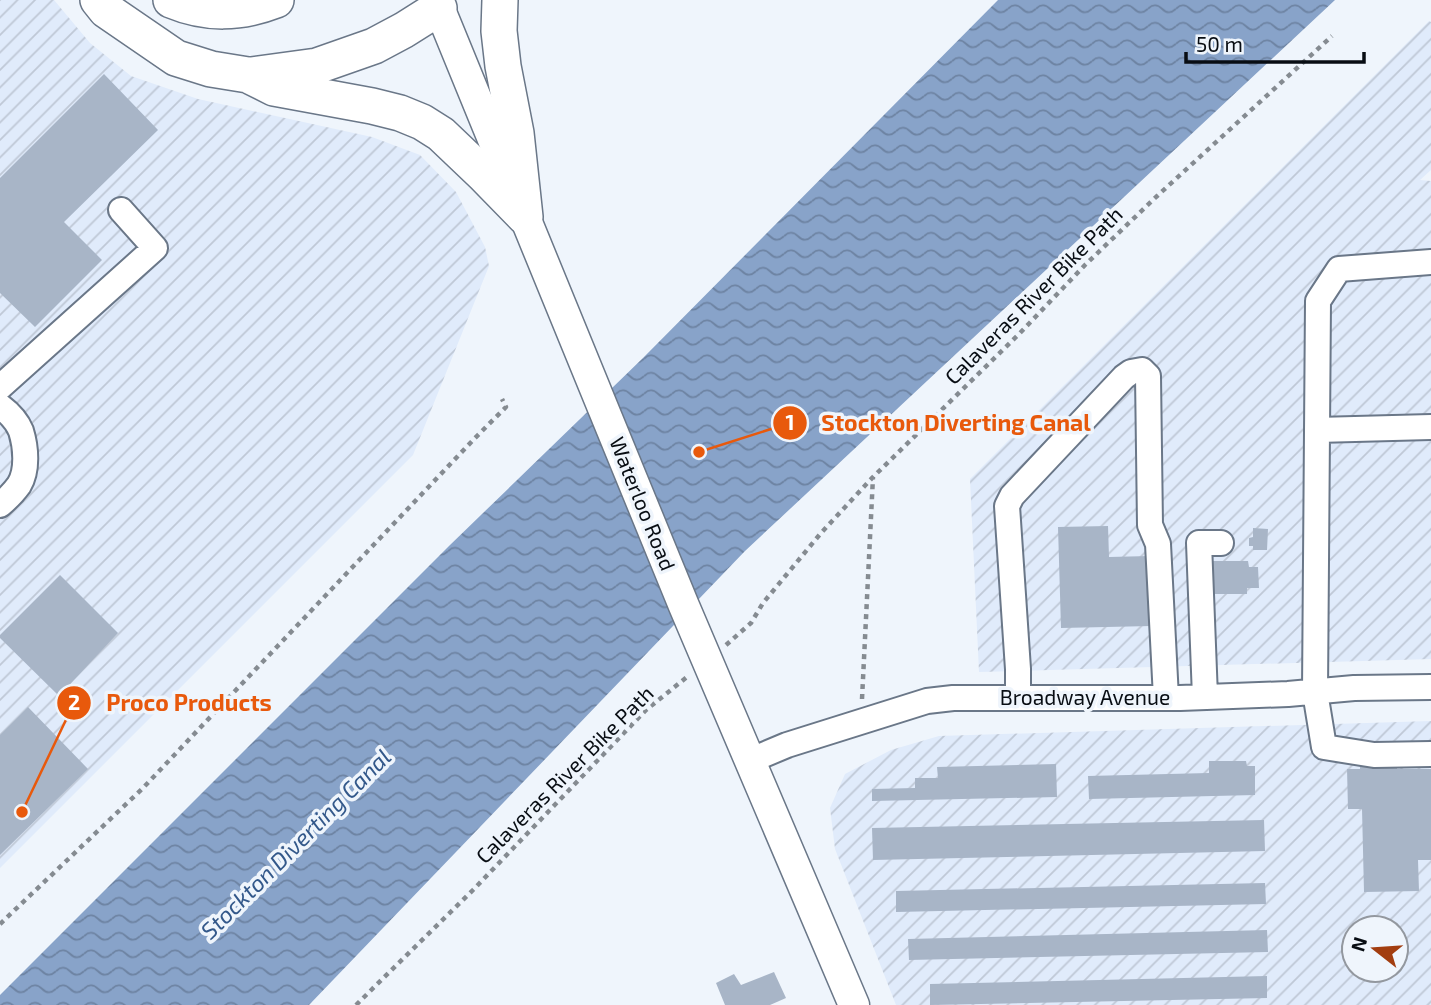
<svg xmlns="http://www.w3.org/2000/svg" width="1431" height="1005" font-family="'Exo 2',sans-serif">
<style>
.industrial{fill:url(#industrial-furrows);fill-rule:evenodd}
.water{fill:url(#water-waves)}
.building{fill:#a8b5c7}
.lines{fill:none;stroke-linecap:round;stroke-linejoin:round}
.minor-casing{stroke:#6a7788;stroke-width:28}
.major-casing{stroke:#6a7788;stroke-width:33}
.highway-casing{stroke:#6a7788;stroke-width:38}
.path{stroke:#858b91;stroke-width:4.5;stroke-dasharray:5 5;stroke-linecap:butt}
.minor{stroke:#fff;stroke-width:24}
.major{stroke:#fff;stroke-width:30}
.highway{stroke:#fff;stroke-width:35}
.labels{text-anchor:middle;stroke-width:7;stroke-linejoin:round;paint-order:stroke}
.street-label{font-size:21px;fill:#080d13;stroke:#eff5fc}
.water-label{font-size:23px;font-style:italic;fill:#33588a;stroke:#eff5fc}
.leader{fill:none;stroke:#e8590c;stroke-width:2.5}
.callout-dot{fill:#e8590c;stroke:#eff5fc;stroke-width:2.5}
.mark-label{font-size:21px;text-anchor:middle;font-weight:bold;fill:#fff}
.callout-label{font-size:23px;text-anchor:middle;font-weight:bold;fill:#e8590c;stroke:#eff5fc;stroke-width:7;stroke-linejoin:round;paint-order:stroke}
</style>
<defs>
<pattern id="industrial-furrows" width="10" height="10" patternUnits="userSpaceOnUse" patternTransform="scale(1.75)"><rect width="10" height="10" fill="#e0ebfb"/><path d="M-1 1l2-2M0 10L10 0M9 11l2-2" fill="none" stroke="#bfc8d6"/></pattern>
<pattern id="water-waves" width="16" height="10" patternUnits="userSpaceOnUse" patternTransform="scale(1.75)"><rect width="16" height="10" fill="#88a3c9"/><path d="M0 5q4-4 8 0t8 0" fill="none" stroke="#6d83a2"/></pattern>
</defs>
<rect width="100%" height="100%" fill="#eff5fc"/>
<path class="industrial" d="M 0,0 L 54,0 L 90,43 L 131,76 L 198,99 L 372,137 L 420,155 L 456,192 L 485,247 L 489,266 L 413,455 L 0,868 Z
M 1429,21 L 1431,22 L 1431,170 L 1420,180 L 1431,181 L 1431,659 L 979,672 L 970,479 Z
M 1431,721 L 1431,1005 L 896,1005 L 835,849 L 830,808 L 845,774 L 891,750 L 939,736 ZM 1354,928 L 1396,928 L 1396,970 L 1354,970 Z"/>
<path class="water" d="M 998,0 L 1335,0 L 745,551 L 309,1005 L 0,1005 L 0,995 L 449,546 L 643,358 Z"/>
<path class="building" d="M 104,74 L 158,130 L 64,222 L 102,260 L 35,327 L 0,293 L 0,178 Z
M 1108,526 L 1109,557 L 1150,556 L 1151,626 L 1061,628 L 1058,527 Z
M 1253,528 L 1268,529 L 1267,550 L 1253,550 L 1253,546 L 1249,546 L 1249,538 L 1253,537 Z
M 1213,561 L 1248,561 L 1249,567 L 1258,567 L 1259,588 L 1247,588 L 1247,594 L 1213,594 Z
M 60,575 L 118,633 L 59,696 L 0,638 L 0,635 Z
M 28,707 L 88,769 L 0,855 L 0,735 Z
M 1209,761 L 1246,761 L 1247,766 L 1255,766 L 1255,795 L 1089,799 L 1088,776 L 1209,773 Z
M 1056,764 L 1057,797 L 872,801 L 872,789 L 915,788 L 915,778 L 938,778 L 937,767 Z
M 1360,765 L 1397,765 L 1397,769 L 1431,769 L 1431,860 L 1418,860 L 1419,891 L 1364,892 L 1362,809 L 1348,809 L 1347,769 L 1360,769 Z
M 1264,820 L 1265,851 L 873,860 L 872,828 Z
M 1265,883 L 1266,904 L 896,912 L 896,891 Z
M 1267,930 L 1268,952 L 909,960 L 908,939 Z
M 774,972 L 786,998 L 770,1005 L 725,1005 L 716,983 L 734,974 L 741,985 Z
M 1267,976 L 1267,998 L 930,1005 L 930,984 Z"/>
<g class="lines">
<g class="minor-casing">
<path id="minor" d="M 1431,262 L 1339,269 L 1318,301 L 1315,692 L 1324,747 L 1374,755 L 1431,754
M 0,387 L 155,248 L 121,210
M 0,406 C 8,412 17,421 21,431 C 26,447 28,470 19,485 C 14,492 7,499 0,505
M 1317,430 L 1431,427
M 1205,697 L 1199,543 L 1221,543
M 1018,698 L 1018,669 L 1007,506 L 1012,496 L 1124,377 L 1131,372 L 1142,370 L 1148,376 L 1150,525 L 1158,544 L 1166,698
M 749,761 L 787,745 L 927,701 L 953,698 L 1180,698 L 1288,694 L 1354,688 L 1431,687"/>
</g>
<g class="major-casing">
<path id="major" d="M 436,0 L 684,606 L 854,1005"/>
</g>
<g class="highway-casing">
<path id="highway" d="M 98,0 L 106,10 L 176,58 L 211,69 L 248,75 L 274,88 L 372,106 L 400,113 L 422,122 L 441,134 L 483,174 L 525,217
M 171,0 C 207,15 240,14 276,0
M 500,0 L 499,31 L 503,66 L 516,133 L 525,217
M 251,75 L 317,66 L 374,46 L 404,30 L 439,8"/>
</g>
<path class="path" d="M 726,645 L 751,623 L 763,603 L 821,533 L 873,477 L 1020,333 L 1085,265 L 1156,197 L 1332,36
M 862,699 L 873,477
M 0,924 L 143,788 L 475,438 L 506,407 L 502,399
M 356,1005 L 473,890 L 646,710 L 687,677"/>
<use href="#minor" class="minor"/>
<use href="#major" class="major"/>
<use href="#highway" class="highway"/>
</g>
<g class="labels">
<g class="street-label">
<text transform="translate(1034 296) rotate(-45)" y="7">Calaveras River Bike Path</text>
<text transform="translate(642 504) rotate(68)" y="7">Waterloo Road</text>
<text x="1085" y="705">Broadway Avenue</text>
<text transform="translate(565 775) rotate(-45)" y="7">Calaveras River Bike Path</text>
</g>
<g class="water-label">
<text transform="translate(296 844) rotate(-45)" y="8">Stockton Diverting Canal</text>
</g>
</g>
<path class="leader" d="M699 452L790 423M22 812L74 703"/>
<g class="callout-dot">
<circle cx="699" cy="452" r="7"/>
<circle cx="22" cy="812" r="7"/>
<circle cx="790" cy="423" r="18"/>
<circle cx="74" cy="703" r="18"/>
</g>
<g class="mark-label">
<text x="790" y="430">1</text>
<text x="74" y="710">2</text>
</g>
<g class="callout-label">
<text x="956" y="431">Stockton Diverting Canal</text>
<text x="189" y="711">Proco Products</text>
</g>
<g transform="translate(1375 949) rotate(287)"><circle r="33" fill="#eff5fc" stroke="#93989f" stroke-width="2"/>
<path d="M0-5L12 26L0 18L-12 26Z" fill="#a23d0f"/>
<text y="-10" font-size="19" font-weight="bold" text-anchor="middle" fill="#080d13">N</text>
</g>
<path d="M1186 52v10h178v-10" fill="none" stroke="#080d13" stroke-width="3.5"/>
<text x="1196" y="52" font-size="21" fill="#080d13" stroke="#eff5fc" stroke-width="5" paint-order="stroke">50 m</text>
</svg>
